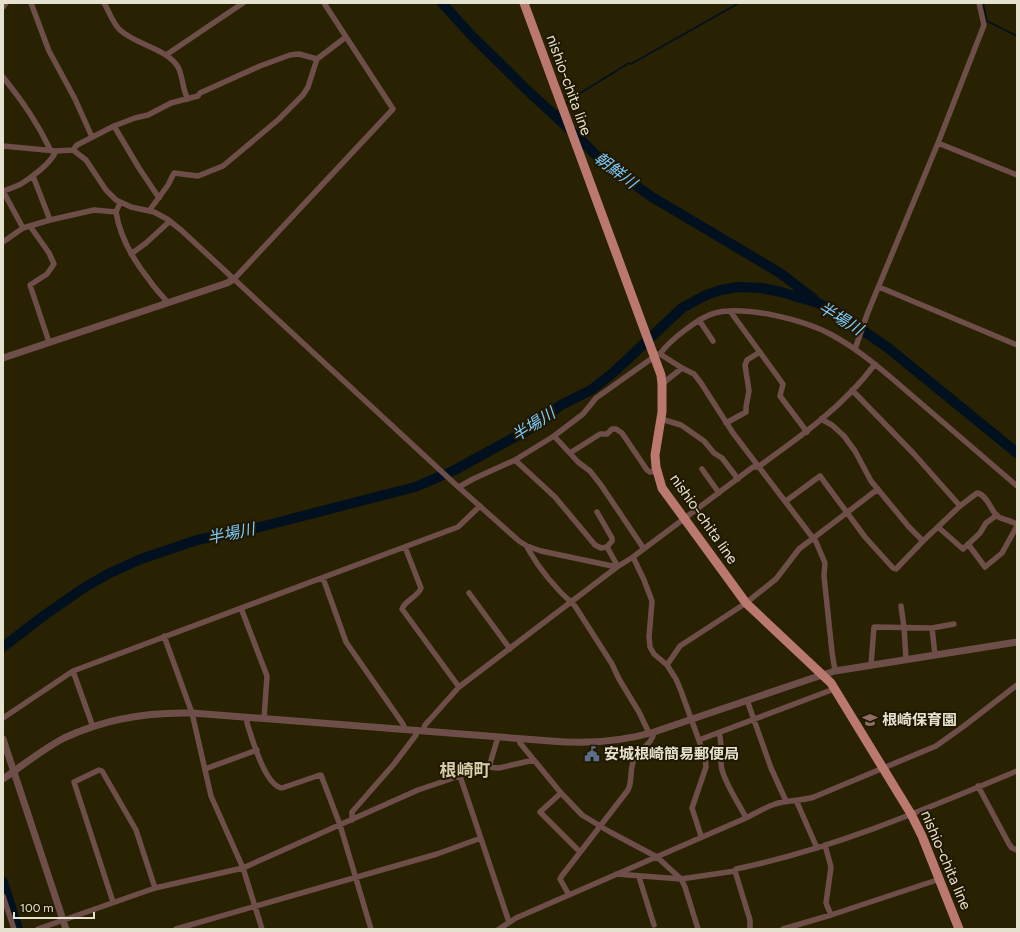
<svg xmlns="http://www.w3.org/2000/svg" width="1020" height="932" font-family="Figtree,'Noto Sans JP',sans-serif">
<style>
.lines{fill:none;stroke-linecap:round;stroke-linejoin:round}
.stream{stroke:#00101e;stroke-width:1.5}
.river{stroke:#00101e;stroke-width:10}
.minor{stroke:#6e4e49;stroke-width:5.5}
.tertiary{stroke:#6e4e49;stroke-width:7}
.primary{stroke:#ba786f;stroke-width:9}
.labels{text-anchor:middle;stroke-width:4;stroke-linejoin:round;paint-order:stroke}
.street-label{font-size:15px;fill:#e6e2d0;stroke:#1f1700}
.poi-label{font-size:15px;font-weight:bold;fill:#e6e2d0;stroke:#1f1700;text-anchor:start}
.water-label{font-size:16px;font-style:italic;fill:#7fcbfd;stroke:#1f1700}
.quarter-label{font-size:17px;font-weight:bold;fill:#d6cdaa;stroke:#1f1700}
</style>
<rect width="100%" height="100%" fill="#282102"/>
<g class="lines">
<path class="stream" d="M 983,3 L 987,21 L 1017,36
M 565,104 L 574,97 L 629,63 L 631,64 L 739,3
M 553,115 L 560,109"/>
<path class="river" d="M 442,3 L 472,36 L 528,91 L 577,136 L 601,160 L 652,197 L 780,273 L 814,299
M 3,647 L 42,617 L 85,587 L 108,574 L 141,559 L 197,540 L 260,527 L 415,487 L 453,471 L 533,427 L 561,405 L 591,390 L 614,372 L 682,308 L 706,295 L 721,290 L 738,287 L 761,288 L 781,292 L 818,303 L 837,313 L 887,347 L 1017,453
M 3,882 L 18,929"/>
<path class="minor" d="M 31,3 L 49,51 L 75,99 L 92,137
M 104,3 C 109,11 113,24 120,30 C 135,44 163,48 176,64 C 184,74 181,88 188,99
M 3,7 L 6,3
M 166,55 L 243,3
M 3,77 C 23,102 37,122 51,151
M 114,126 L 139,168 L 159,198
M 938,143 L 1017,175
M 3,146 L 56,151 L 73,150 L 86,160 L 106,190 L 116,200 L 131,207 L 154,212 L 167,219 L 181,230 L 455,484 L 519,541 L 527,546 L 541,551 L 617,567
M 73,150 L 77,145 L 114,126 L 135,118 L 148,115 L 171,103 L 198,96 L 200,93 L 260,66 L 290,55 L 299,54 L 317,59
M 33,176 L 50,220
M 3,191 C 9,189 15,187 21,184 C 32,177 51,163 56,151
M 3,191 L 23,228
M 149,211 L 168,185 L 174,173 L 198,176 L 223,166 L 279,119 L 303,95 L 308,87 L 317,59 L 346,37
M 116,212 C 120,238 134,261 150,281 C 155,289 162,295 168,303
M 30,226 L 49,253 L 54,264 L 47,274 L 30,285 L 49,342
M 3,242 L 23,228 L 50,220 L 94,210 L 116,212 L 120,203
M 131,254 L 146,243 L 170,221
M 234,279 L 393,109 L 324,3
M 879,287 L 1017,345
M 730,311 L 783,384 L 780,396 L 807,432
M 699,320 L 713,341
M 855,349 L 868,312 L 938,143 L 984,25 L 979,3
M 660,354 L 682,368 L 694,374 L 701,383 L 733,433 L 816,542 L 825,563 L 824,576 L 832,652 L 835,671
M 662,384 L 682,368
M 852,390 L 914,454 L 960,506
M 661,419 L 681,425 L 704,441 L 714,453 L 722,458 L 738,479
M 821,419 L 832,425 L 844,436 L 855,451 L 871,481 L 909,527 L 923,541 L 960,506 L 977,493 C 986,494 991,509 996,515 C 1002,521 1011,519 1017,525
M 726,423 L 746,412 L 746,407 L 749,391 L 745,365 L 747,360 L 760,352
M 554,436 L 578,462 L 590,471 L 601,485 L 644,549
M 570,453 L 600,434 L 607,434 L 612,429 L 616,429 L 622,433 L 647,470 L 650,472 L 657,471
M 515,460 L 555,497 L 595,545 L 601,548 L 607,547 L 617,565 L 617,567
M 702,469 L 719,493
M 459,487 L 473,479 L 515,460 L 554,436 L 583,414 L 596,398 L 658,354 L 660,354 C 669,341 699,317 715,313 C 745,305 805,320 832,335 C 863,352 889,376 916,399 C 950,428 983,457 1017,486
M 786,501 L 820,476 L 865,537 L 893,568 L 896,569 L 923,541
M 597,512 L 612,538 L 612,541 L 607,547
M 938,527 L 963,549 L 980,533 L 986,523 L 997,515
M 968,544 L 985,567 L 1002,553 L 1017,526
M 527,546 L 528,549 C 540,570 557,590 575,606 L 612,664 L 619,679 L 639,712 L 649,733
M 405,547 L 421,588 C 418,597 405,600 402,609 L 459,687
M 633,557 L 644,580 L 652,601 L 649,637 L 650,647 L 654,654 L 667,665 L 676,679 L 681,691 L 705,757 L 706,767 L 692,808 L 701,836
M 323,578 L 346,642 L 403,724 L 405,730
M 469,593 L 510,649
M 901,606 L 904,627 L 906,659
M 241,608 L 267,676 L 264,719
M 932,628 L 935,655
M 164,636 L 192,713 L 211,796 L 243,868 L 262,929
M 667,665 L 680,646 L 746,603 L 776,579 L 799,549 L 878,489
M 871,665 L 874,627 L 932,628 L 954,624
M 73,671 L 93,727
M 747,700 L 771,768 L 786,801
M 247,717 L 247,723 C 252,738 265,786 282,788 L 320,775 L 321,775 L 340,825 L 371,929
M 3,718 L 73,671 L 458,527 L 480,506
M 423,731 L 425,725 L 459,687 L 617,567 L 633,557 L 753,467 L 758,467 C 800,437 844,406 875,364
M 719,733 C 723,745 719,757 722,770 C 727,787 738,802 746,818
M 519,739 L 520,743 L 561,793 L 582,815 L 610,832 L 657,857 L 681,879 L 685,887 L 698,929
M 699,740 L 834,689
M 489,767 L 498,737
M 205,769 L 257,750
M 460,776 L 509,922
M 978,786 L 1009,844 L 1012,848 L 1017,850
M 561,793 L 540,812 L 580,852
M 796,800 L 817,848
M 352,820 L 352,812 L 394,764 L 416,735 L 417,731
M 825,845 L 831,867 L 826,903 L 831,915
M 735,871 L 750,920 L 750,929
M 616,874 L 681,879 L 735,871 L 736,869 C 833,849 926,809 1017,771
M 639,877 L 654,925
M 569,895 L 560,879 L 561,877 L 628,790 C 633,780 629,770 634,760 C 640,748 652,745 654,732
M 3,896 L 14,929
M 113,902 L 74,782 L 99,770 L 102,771 L 136,830 L 155,888
M 38,929 L 155,888 L 243,868 L 418,790 L 486,767 L 499,768 L 534,760
M 176,929 L 437,854 L 481,838
M 499,929 L 516,918 L 746,818 C 756,813 766,807 775,804 C 788,800 801,801 814,797 L 936,746 L 964,726 L 1017,685
M 783,929 L 831,915 L 940,879"/>
<path class="tertiary" d="M 3,358 L 227,283 L 234,279
M 3,739 L 66,929
M 3,779 C 23,765 43,749 64,738 C 104,719 149,712 192,713 L 551,741 C 586,744 620,742 654,732 L 813,678 L 835,671 L 1017,642"/>
<path class="primary" d="M 524,3 L 661,375 L 662,384 L 662,412 L 655,455 L 656,467 L 662,488 L 746,603 L 831,683 L 911,814 L 922,836 L 959,929"/>
</g>
<defs>
<g id="school-bare" transform="scale(1.2)"><path d="M0-5L7-2L0 1L-7-2ZM-4 1L0 2.5L4 1V4Q0 6-4 4Z" fill="#8d6e63" stroke="#1f1700" stroke-width="2.5" paint-order="stroke"/></g>
<g id="civic-bare" transform="scale(1.2)"><path d="M-.6-6.5H3V-4.5H.6V-3L4-1V1h2V6H-6V1h2V-1L-.6-3ZM-1.2 2.5V6h2.4V2.5Z" fill="#5c6f8a" stroke="#1f1700" stroke-width="2.5" paint-order="stroke"/></g>
</defs>
<g fill-rule="evenodd">
<use href="#school-bare" x="870" y="720"/>
<use href="#civic-bare" x="592" y="754"/>
</g>
<g class="labels">
<g class="street-label">
<text transform="translate(569 85) rotate(70)" y="5">nishio-chita line</text>
<text transform="translate(704 519) rotate(55)" y="5">nishio-chita line</text>
<text transform="translate(946 860) rotate(67)" y="5">nishio-chita line</text>
</g>
<g class="poi-label">
<text x="882" y="725">根崎保育園</text>
<text x="604" y="759">安城根崎簡易郵便局</text>
</g>
<g class="water-label">
<text transform="translate(616 170) rotate(37)" y="6">朝鮮川</text>
<text transform="translate(841 318) rotate(31)" y="6">半場川</text>
<text transform="translate(533 424) rotate(-33)" y="6">半場川</text>
<text transform="translate(231 533) rotate(-12)" y="6">半場川</text>
</g>
<g class="quarter-label">
<text x="465" y="776">根崎町</text>
</g>
</g>
<rect width="1020" height="932" fill="none" stroke="#e6e2d0" stroke-width="8"/>
<path d="M14 912v6h80v-6" fill="none" stroke="#e6e2d0" stroke-width="2"/>
<text x="20" y="912" font-size="12" fill="#e6e2d0" stroke="#1f1700" stroke-width="3" paint-order="stroke">100 m</text>
</svg>
